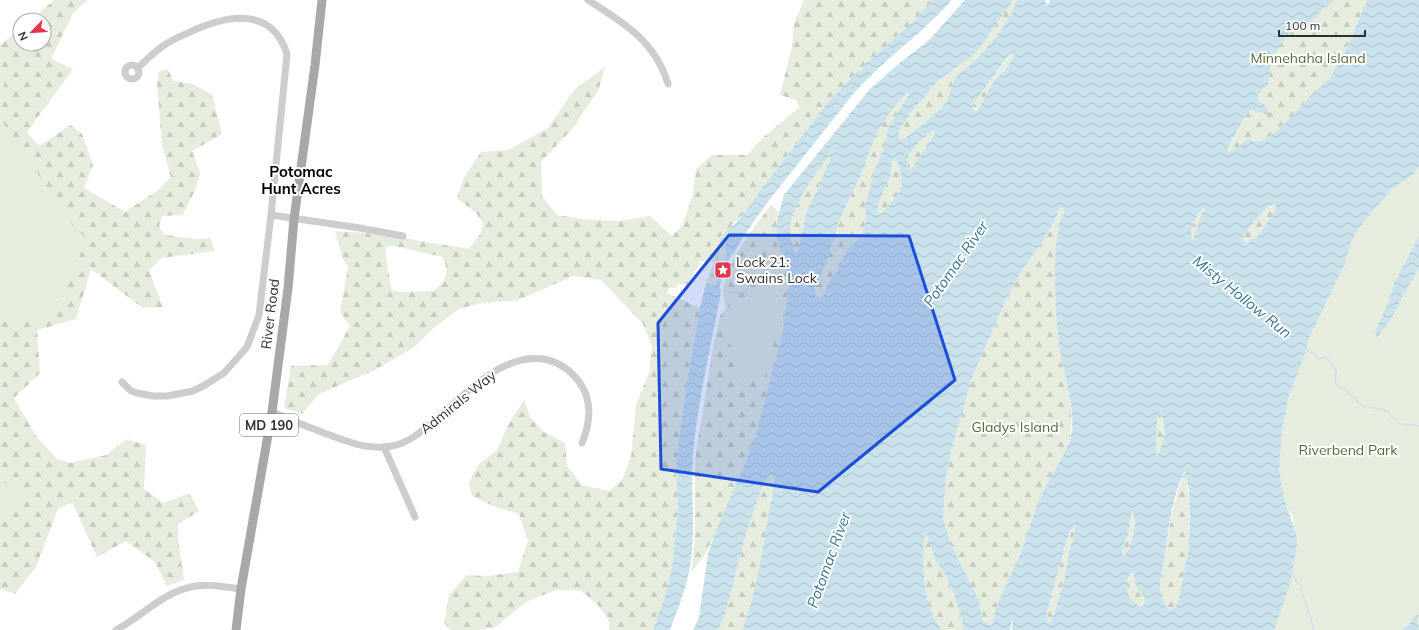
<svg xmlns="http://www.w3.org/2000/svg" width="1419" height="630" font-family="Mulish,sans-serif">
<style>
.grass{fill:url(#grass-tufts)}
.forest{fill:url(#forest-firs);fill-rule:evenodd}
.park{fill:#e7edde}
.water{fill:url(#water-waves);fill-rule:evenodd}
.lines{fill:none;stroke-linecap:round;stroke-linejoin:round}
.stream{stroke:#cae2ec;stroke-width:1.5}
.minor{stroke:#cdcdcd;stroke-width:7}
.major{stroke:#a8a8a8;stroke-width:9}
.marked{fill:#1d4ed8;fill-opacity:0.2;stroke:#1d4ed8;stroke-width:3;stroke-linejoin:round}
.labels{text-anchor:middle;stroke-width:4;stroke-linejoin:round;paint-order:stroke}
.shield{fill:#fff;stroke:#6e6e6e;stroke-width:1}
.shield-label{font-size:13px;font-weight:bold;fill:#303030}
.park-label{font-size:14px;fill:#566b3d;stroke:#fff}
.poi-label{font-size:14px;fill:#303030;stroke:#fff;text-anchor:start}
.street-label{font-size:14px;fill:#303030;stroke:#fff}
.neighbourhood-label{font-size:15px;font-weight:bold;fill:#000;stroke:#fff}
.water-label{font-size:15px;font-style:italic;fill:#3e7892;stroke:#fff}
</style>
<defs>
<pattern id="grass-tufts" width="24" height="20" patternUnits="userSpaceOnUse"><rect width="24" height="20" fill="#e7edde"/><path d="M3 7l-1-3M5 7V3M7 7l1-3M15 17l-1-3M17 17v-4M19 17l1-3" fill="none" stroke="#c6ccbf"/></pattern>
<pattern id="forest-firs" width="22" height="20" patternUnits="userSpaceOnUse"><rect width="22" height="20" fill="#e7edde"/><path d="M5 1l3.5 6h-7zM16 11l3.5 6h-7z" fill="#c6ccbf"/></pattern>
<pattern id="water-waves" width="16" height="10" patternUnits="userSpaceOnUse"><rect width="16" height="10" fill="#cae2ec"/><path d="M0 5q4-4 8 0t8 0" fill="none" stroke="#aec2cb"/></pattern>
</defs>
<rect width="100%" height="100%" fill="#fff"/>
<path class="grass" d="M 727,228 L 728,236 L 724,249 L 727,253 L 714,287 L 706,283 L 714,262 L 709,261 L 701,261 L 709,247 Z"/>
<path class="forest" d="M 54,0 L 88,0 L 73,13 L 51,59 L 73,69 L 27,132 L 39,146 L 71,125 L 82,134 L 93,165 L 84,188 L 125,212 L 158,190 L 171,177 L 162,145 L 157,82 L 159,71 L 168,69 L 173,81 L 193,84 L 212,95 L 222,134 L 192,151 L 200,173 L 196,188 L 183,215 L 162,216 L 159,226 L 164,235 L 197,239 L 210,238 L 215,251 L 161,258 L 149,271 L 163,307 L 143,308 L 91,269 L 76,319 L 37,330 L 40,373 L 14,398 L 36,436 L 57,459 L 71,463 L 106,455 L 127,439 L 146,445 L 144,489 L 164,503 L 189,493 L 199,511 L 178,524 L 178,538 L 184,580 L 167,586 L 155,562 L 126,541 L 97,557 L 72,502 L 58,509 L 36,567 L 15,594 L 0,589 L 0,45 L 20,29 L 20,44 L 44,44 L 44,20 L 32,20 Z
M 804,0 L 933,0 L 914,21 L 864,65 L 862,70 L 857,72 L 827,103 L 757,195 L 745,212 L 709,247 L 688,284 L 679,284 L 676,288 L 669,288 L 667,293 L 700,308 L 687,381 L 676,469 L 678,508 L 672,568 L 665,595 L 653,630 L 609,630 L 609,620 L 597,604 L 580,590 L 556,590 L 526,602 L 494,628 L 477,630 L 450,630 L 444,622 L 449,595 L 467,575 L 488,576 L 518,572 L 528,541 L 519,514 L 498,508 L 472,496 L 469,483 L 478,465 L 497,450 L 509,423 L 524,400 L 530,417 L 544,432 L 565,443 L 567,466 L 582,485 L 609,491 L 622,480 L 631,457 L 636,405 L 649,373 L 652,346 L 643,324 L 601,280 L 573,276 L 516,301 L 481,303 L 459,309 L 436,326 L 416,346 L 375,370 L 319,394 L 302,414 L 284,408 L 291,366 L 328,365 L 350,326 L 340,312 L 348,268 L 342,257 L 335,231 L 378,234 L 469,249 L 481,233 L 483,223 L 476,213 L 457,198 L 464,177 L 481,152 L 508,150 L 548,128 L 574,90 L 605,67 L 598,91 L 572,129 L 541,162 L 542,196 L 557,215 L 582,219 L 619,221 L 650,216 L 672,236 L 682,226 L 693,194 L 696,169 L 712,155 L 747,155 L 766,135 L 800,107 L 796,100 L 780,95 L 792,47 L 794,23 ZM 394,246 L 443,257 C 450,275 446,279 434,291 L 400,292 L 392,290 C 388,275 387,261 385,247 Z
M 1013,0 L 1018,0 C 1010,20 994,41 978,57 C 972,64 964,69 958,75 C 950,83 951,97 944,105 C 932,118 917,127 904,139 L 899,139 L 898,134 L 901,126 L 913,110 L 939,80 L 977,52 Z
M 1336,0 L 1367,0 L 1348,45 L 1330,78 L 1313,93 L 1276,132 L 1261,141 L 1253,140 L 1229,154 L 1228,151 L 1229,145 L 1247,113 L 1253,110 L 1267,115 L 1262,101 L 1257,97 L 1262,90 L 1268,85 C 1269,66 1278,39 1296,29 C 1299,26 1304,26 1307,24 C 1315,19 1319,12 1325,7 C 1328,4 1332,2 1336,0 Z
M 1013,53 L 1015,55 L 1005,72 L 997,77 L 987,93 L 978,110 L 975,111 L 973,110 L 972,107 L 973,104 L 1011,54 Z
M 908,92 L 909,92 L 909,95 L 888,127 L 886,142 L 875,169 L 865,206 L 866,219 L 861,237 L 846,251 L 840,266 L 829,282 L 824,294 L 820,297 L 816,297 L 815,286 L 826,264 L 839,221 L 849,200 L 863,170 L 875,136 L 896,104 Z
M 934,130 L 935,133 L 913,167 L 910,169 L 908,167 C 903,152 924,138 934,130 Z
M 835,148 L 815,195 L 808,207 L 798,250 L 797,252 L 795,251 C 793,246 790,239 790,233 C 789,209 819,166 835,148 Z
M 896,159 C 908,190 900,190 882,213 L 879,214 C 875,201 887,187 890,175 C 891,170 892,165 893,160 Z
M 1063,204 C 1066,213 1061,219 1059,228 C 1057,243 1055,266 1055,282 C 1055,303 1056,324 1059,345 C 1063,370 1074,404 1071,429 C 1069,452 1053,471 1043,492 C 1033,512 1028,535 1019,557 C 1010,579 996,601 992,624 L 988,625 L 982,617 L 979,601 L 951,544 L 946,528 L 943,517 L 946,478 L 952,448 L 973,375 L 1006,300 L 1021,272 L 1043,241 L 1055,220 L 1061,205 Z
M 771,205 L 778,212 L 776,224 L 789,280 L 786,309 L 782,334 L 756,434 L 749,453 L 730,500 L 706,553 L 691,573 C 698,533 693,493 696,452 L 714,342 L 720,316 L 726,308 C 725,302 723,295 723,289 C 727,261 754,227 771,205 Z
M 1274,205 L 1276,207 L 1276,210 L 1257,237 L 1245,243 L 1242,239 L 1256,219 L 1266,209 Z
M 1204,208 L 1205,211 L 1193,240 C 1188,232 1196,215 1202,209 Z
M 1160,414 C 1166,426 1164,442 1158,454 L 1156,455 L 1157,420 L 1158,415 Z
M 1185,471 L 1186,472 C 1190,497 1191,524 1188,549 C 1186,565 1182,582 1179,599 C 1177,604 1176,609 1169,610 C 1164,605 1160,596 1160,588 C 1160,579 1163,569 1164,561 C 1168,530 1174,500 1185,471 Z
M 772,474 L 774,477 L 775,482 C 764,531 760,582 742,630 L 718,630 L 725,615 L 746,534 L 764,482 Z
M 1133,511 L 1134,531 L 1127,553 L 1123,556 C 1121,549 1126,542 1128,534 C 1130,527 1131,520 1131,512 Z
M 1075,525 L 1075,532 L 1069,552 L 1065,576 L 1052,621 L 1049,624 L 1046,618 L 1047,612 C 1056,583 1061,553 1074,526 Z
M 928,535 L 936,562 L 944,572 L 954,595 L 962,619 L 963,630 L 942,630 C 922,604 923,569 924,539 L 925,536 Z
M 1133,571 L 1135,583 L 1145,599 L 1145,601 L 1141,606 C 1127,602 1121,581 1133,571 Z"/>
<path class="park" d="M 7,68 L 0,108 L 0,73 Z
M 0,118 L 74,227 L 87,239 L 54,316 L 0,321 Z
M 1419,154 L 1419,630 L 1259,630 L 1294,535 L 1293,516 L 1286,508 L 1284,502 L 1279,480 L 1275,446 L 1295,375 L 1349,233 Z
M 771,268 L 783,277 L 779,287 L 780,311 L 776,336 L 763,382 L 740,377 L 725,323 L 731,316 L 729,299 L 750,300 L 759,281 Z
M 0,479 L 23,496 L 0,515 Z"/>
<path class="water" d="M 933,0 L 952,0 C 922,34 884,59 854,93 L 767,203 L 743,237 L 733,255 L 731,254 L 719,288 L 721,289 L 720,298 C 710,349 698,401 693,454 C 690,493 697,533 689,572 C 685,592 677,611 670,630 L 653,630 L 665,595 L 672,568 L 678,508 L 676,469 L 678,447 L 687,381 L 700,308 L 706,283 L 715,286 L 727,253 L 724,249 L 728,236 L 727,228 L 734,225 L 745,212 L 757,195 L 827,103 L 857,72 L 862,70 L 864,65 L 914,21 Z
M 965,0 L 1013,0 L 977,52 L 939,80 L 913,110 L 901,127 L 898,134 L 899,139 L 904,139 C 917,127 932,118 944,105 C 951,97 950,83 958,75 C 964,69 972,64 978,57 C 994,41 1010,20 1018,0 L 1045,0 L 1046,5 L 1049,4 L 1050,0 L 1336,0 C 1332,2 1328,4 1325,7 C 1319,12 1315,20 1307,24 C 1304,26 1299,26 1296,29 C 1278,39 1269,66 1268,85 L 1262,90 L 1257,97 L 1266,107 L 1269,114 L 1267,115 L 1253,110 L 1247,113 L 1229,145 L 1228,151 L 1229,153 L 1247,140 L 1261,141 L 1276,132 L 1313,93 L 1330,78 L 1348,45 L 1367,0 L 1419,0 L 1419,166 L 1412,175 L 1391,190 L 1361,225 L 1351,242 L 1346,261 L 1309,338 L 1305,354 L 1289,395 L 1282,430 L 1279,469 L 1284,499 L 1296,534 L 1297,546 L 1289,587 L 1274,630 L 1012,630 L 1013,616 L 1010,630 L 963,630 L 962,619 L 954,595 L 944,572 L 936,562 L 927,535 L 925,536 L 924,539 C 923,569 922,604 942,630 L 742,630 C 760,582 764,531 775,482 L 774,477 L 772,474 L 764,482 L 746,534 L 725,615 L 718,630 L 693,630 L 699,617 L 708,554 L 714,535 L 741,473 L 756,434 L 782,334 L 786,309 L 789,280 L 777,238 L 776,224 L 784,195 L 870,89 L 901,62 L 928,41 ZM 1013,53 L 1015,55 L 1005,71 L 997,77 L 987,93 L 978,110 L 976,111 L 973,110 L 972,107 L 973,104 L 1010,54 ZM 908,92 L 909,92 L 909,95 L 888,127 L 886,142 L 875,169 L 865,206 L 866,219 L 861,237 L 846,251 L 840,266 L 829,282 L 824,294 L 820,297 L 816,297 L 815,286 L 826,264 L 839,221 L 849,200 L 863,170 L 875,136 L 896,104 ZM 934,130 L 935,133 L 913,167 L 910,169 L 908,168 C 903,152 924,138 934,130 ZM 834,150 L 815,195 L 808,207 L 798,250 L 797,252 L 795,252 C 793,246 791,240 790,234 C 788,210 819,167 834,150 ZM 896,159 C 908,190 900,191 882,213 L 879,214 C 875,202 887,188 890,176 C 891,171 891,165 893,160 ZM 1063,204 C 1066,213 1061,219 1059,227 C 1058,233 1057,239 1056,245 C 1055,257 1055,270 1055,282 C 1055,303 1056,324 1059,345 C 1063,370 1074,404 1072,429 C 1069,452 1053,471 1043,492 C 1033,512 1028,535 1019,557 C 1010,579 996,600 992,624 L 990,625 L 985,622 L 982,618 L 979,601 L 951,544 L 946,528 L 943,517 L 946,478 L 952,448 L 973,375 L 1006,300 L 1021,272 L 1043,241 L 1055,220 L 1061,205 ZM 1272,205 L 1274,205 L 1276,207 L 1276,210 L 1257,237 L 1245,243 L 1242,239 L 1256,219 L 1266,209 ZM 1204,208 L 1205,211 L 1202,213 L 1193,240 C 1188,232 1196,215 1202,209 ZM 1160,414 C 1167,425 1164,442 1158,454 L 1156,455 L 1157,420 L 1158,415 ZM 1185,471 L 1189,489 L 1190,528 L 1188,551 L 1179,599 C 1177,604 1176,609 1169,610 C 1164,605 1160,595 1160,588 C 1160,579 1163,569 1164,561 C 1168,534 1172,494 1185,471 ZM 1132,511 C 1138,525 1132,540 1127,553 L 1123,556 C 1121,548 1126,541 1128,534 C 1130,527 1130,518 1132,511 ZM 1075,525 L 1075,532 L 1069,552 L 1065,576 L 1052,621 L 1049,623 L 1046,618 L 1047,612 L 1064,550 L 1070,532 ZM 1133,571 L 1135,583 L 1145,599 L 1144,604 L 1141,606 C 1127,602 1121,581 1133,571 Z
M 1419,236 L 1419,268 L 1403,295 L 1392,317 L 1377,338 L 1375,332 L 1387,306 L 1394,284 Z
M 1419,613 L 1417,621 L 1419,630 L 1401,630 L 1409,625 L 1413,618 Z"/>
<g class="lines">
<path class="stream" d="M 717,260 C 719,250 720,236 729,230
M 728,292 L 743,293 L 746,291 L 750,282 L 754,279 L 764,274 L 766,263 L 769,261 L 774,261 L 779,268 L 785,268
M 1305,349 L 1314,354 L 1319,359 L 1326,357 L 1336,370 L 1335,383 L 1338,386 L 1343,388 L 1363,406 L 1384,410 L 1400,424 L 1419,426
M 1290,573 L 1293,575 L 1298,584
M 1300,589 L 1304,597 L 1314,630"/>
<path class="minor" d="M 588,0 C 624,23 655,41 668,84
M125 72a7 7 0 1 1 14 0a7 7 0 1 1-14 0Z
M 271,215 L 360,228 L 403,236
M 122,382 L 131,391 L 137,393 L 153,396 L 167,396 L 193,391 L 205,385 L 224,373 L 247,347 L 259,315 L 271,215 L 287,54 C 272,6 227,15 190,32 C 181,36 171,40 163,46 C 154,52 146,61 137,68
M 272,412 C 287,418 303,425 319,431 C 343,440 366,451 392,446 C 408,443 421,432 433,422 C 464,395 504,350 548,360 C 564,364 577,376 584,390 C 592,407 589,426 582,443
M 384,447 L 415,517
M 116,630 C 141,617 162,593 191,587 C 207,583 225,587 241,589"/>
<path class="major" d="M 236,630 L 241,589 L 272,412 L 288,288 L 294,219 L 315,65 L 322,0"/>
</g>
<path class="marked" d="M 729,235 L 909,236 L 955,380 L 818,492 L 661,469 L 658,323 Z"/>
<defs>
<g id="sight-square" transform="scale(0.9)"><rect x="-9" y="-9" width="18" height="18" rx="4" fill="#e43550" stroke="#fff"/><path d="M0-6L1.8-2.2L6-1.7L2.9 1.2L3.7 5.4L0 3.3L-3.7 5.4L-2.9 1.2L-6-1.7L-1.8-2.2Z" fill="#fff"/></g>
</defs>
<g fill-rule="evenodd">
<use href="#sight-square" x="723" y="270"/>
</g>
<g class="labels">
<rect class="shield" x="240" y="414" width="58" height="22" rx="3"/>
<g class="shield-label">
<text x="269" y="430">MD 190</text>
</g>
<g class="park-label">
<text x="1308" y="63">Minnehaha Island</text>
<text x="1015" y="432">Gladys Island</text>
<text x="1348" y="455">Riverbend Park</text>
</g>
<g class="poi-label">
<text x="736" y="267">Lock 21:<tspan x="736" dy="16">Swains Lock</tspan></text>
</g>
<g class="street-label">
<text transform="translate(270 314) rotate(-83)" y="5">River Road</text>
<text transform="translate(458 402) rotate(-39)" y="5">Admirals Way</text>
</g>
<g class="neighbourhood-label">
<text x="301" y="177">Potomac<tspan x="301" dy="17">Hunt Acres</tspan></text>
</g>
<g class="water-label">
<text transform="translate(956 264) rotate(-55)" y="5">Potomac River</text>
<text transform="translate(1242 297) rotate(39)" y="5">Misty Hollow Run</text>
<text transform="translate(829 560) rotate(-70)" y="5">Potomac River</text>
</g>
</g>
<g transform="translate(32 32) rotate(245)"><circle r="19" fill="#ffffff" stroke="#acacac"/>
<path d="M0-3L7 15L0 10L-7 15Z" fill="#e43550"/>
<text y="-6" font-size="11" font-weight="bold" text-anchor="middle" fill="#303030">N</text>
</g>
<path d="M1279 30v6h86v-6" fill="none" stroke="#303030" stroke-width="2"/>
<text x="1285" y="30" font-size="12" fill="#303030" stroke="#ffffff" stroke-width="3" paint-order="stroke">100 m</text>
</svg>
